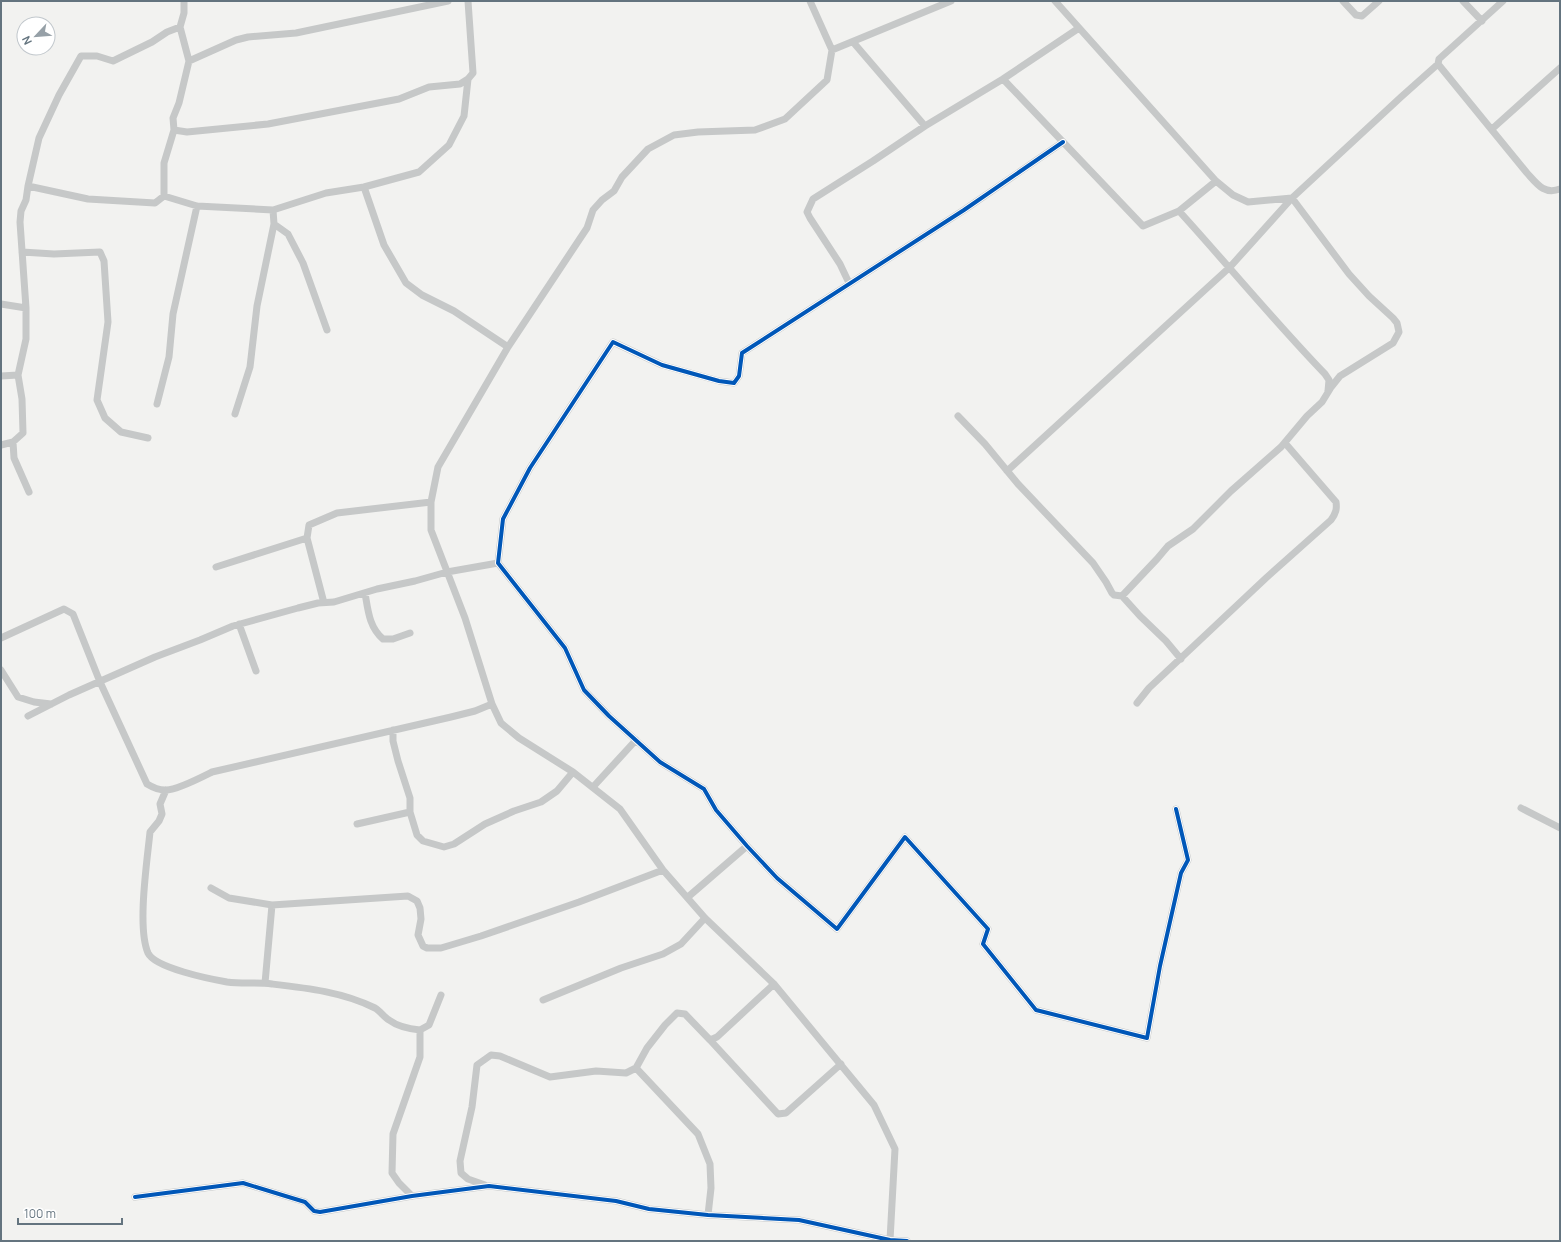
<svg xmlns="http://www.w3.org/2000/svg" width="1561" height="1242" font-family="Manrope,sans-serif">
<style>
.lines{fill:none;stroke-linecap:round;stroke-linejoin:round}
.minor{stroke:#c6c8c8;stroke-width:7}
.cycleway-casing{stroke:#fff;stroke-width:6}
.cycleway{stroke:#0057b8;stroke-width:4}
</style>
<rect width="100%" height="100%" fill="#f2f2f0"/>
<g class="lines">
<path class="minor" d="M 184,1 L 184,13 L 180,27 L 189,61 L 179,103 L 173,118 L 174,130 L 187,132 L 268,124 L 399,99 L 429,87 L 460,84 L 468,79 L 473,73 L 468,1
M 810,1 L 832,50 L 827,80 L 785,119 L 755,130 L 698,132 L 674,135 L 648,149 L 622,177 L 614,191 L 602,200 L 593,210 L 587,228 L 508,347 L 438,467 L 431,502 L 431,530 L 465,618 L 492,704 L 501,723 L 519,738 L 573,772 L 620,809 L 663,870 L 705,918 L 774,984 L 874,1105 L 895,1149 L 890,1240
M 1055,1 L 1216,181 L 1233,195 L 1248,202 L 1292,198 L 1401,97 L 1438,64
M 1343,1 L 1356,15 L 1362,16 L 1379,1
M 1463,1 L 1482,21
M 1503,1 L 1439,59 L 1438,64 L 1527,173 C 1537,184 1544,195 1560,189
M 853,42 L 925,126
M 832,50 L 951,1
M 189,61 L 236,40 L 248,37 L 296,33 L 448,1
M 1003,79 L 1143,226 L 1179,211 L 1216,181
M 1492,129 L 1560,68
M 1063,142 L 964,210 L 742,353 L 739,376 L 734,383 L 719,381 L 662,365 L 613,342 L 530,468 L 503,519 L 498,563 L 565,648 L 584,690 L 609,716 L 660,762 L 704,789 L 716,810 L 747,846 L 777,878 L 837,929 L 905,837 L 988,929 L 983,944 L 1036,1010 L 1147,1038 L 1160,966 L 1181,873 L 1188,860 L 1176,809
M 28,186 L 88,199 L 155,203 L 164,196 L 164,163 L 174,130
M 364,187 L 384,245 L 406,283 L 422,295 L 454,311 L 508,347
M 164,196 L 197,206 L 273,210 L 326,193 L 364,187 L 419,172 L 449,145 L 464,116 L 468,79
M 273,210 L 274,224 L 288,234 L 303,263 L 327,330
M 22,252 L 54,254 L 100,252 L 104,261 L 108,322 L 97,400 L 105,418 L 121,432 L 148,438
M 849,283 L 840,264 L 810,218 L 807,212 L 813,199 L 873,161 L 925,126 L 1003,79 L 1079,28
M 1,304 L 26,308
M 1,376 L 18,375
M 157,404 L 169,357 L 173,314 L 197,206
M 235,414 L 250,367 L 257,306 L 274,224
M 958,416 L 985,444 L 1018,484 L 1093,563 L 1106,582 L 1112,593 L 1114,595 L 1122,596 L 1140,616 L 1166,641 L 1181,659
M 1,445 L 13,442
M 1007,471 L 1230,267 L 1292,198 L 1349,274 L 1369,296 L 1393,318 L 1397,323 L 1399,332 L 1393,343 L 1340,376 L 1328,391
M 29,492 L 14,458 L 13,442 L 23,433 L 22,399 L 18,375 L 26,339 L 26,308 L 20,222 L 21,211 L 26,200 L 28,186 L 39,138 L 59,95 L 81,56 L 97,56 L 113,61 L 152,42 L 167,32 L 180,27
M 216,567 L 307,538
M 365,593 C 368,610 369,627 383,639 L 393,639 L 410,633
M 1122,596 L 1157,559 L 1168,546 L 1193,529 L 1231,491 L 1281,447 L 1307,416 L 1322,402 L 1330,389 L 1328,391 L 1329,380 L 1325,374 C 1274,321 1228,265 1179,211
M 324,603 L 307,538 L 309,525 L 337,513 L 431,502
M 239,624 L 256,671
M 1,638 L 64,609 L 73,614 L 100,682 L 147,784 C 152,787 158,790 165,790 C 175,791 202,777 212,772 L 451,717 L 475,711 L 492,704
M 1,670 L 18,697 L 34,702 L 51,704
M 1137,703 L 1149,688 L 1266,578 L 1331,520 C 1336,513 1337,509 1336,502 L 1285,443
M 28,716 L 69,695 L 155,657 L 200,640 L 233,626 L 298,608 L 318,603 L 334,602 L 377,589 L 415,581 L 447,572 L 498,563
M 393,730 L 393,741 L 398,761 L 410,798 L 410,812 L 417,835 L 423,841 L 444,847 L 454,844 L 485,824 L 514,811 L 541,802 L 557,791 L 573,772
M 593,787 L 636,740
M 166,790 L 160,804 L 162,814 L 159,821 L 150,832 C 147,862 137,928 148,953 C 155,968 210,979 227,982 C 241,984 257,982 272,984 C 307,988 343,992 375,1008 C 380,1011 384,1017 389,1020 C 397,1026 410,1029 420,1030 L 429,1025 L 441,995
M 1521,808 L 1560,828
M 357,824 L 410,812
M 211,888 L 229,898 L 272,905 L 408,896 L 417,901 L 420,908 L 421,919 L 418,935 L 423,946 L 427,948 L 441,948 L 481,936 L 579,902 L 663,870
M 688,897 L 747,846
M 265,983 L 272,905
M 543,1000 L 621,968 L 663,954 L 681,944 L 705,918
M 710,1040 L 778,1114 L 786,1113 L 841,1064
M 636,1068 L 698,1134 L 710,1164 L 711,1188 L 708,1215
M 485,1185 L 468,1179 L 461,1173 L 460,1161 L 472,1107 L 477,1065 L 491,1055 L 500,1056 L 550,1077 L 596,1071 L 626,1073 L 636,1068 L 647,1048 L 665,1025 L 677,1013 L 685,1014 L 710,1040 L 717,1037 L 774,984
M 412,1196 L 399,1183 L 392,1173 L 393,1134 L 420,1057 L 420,1030
M 135,1197 L 243,1183 L 305,1202 L 314,1211 L 320,1212 L 412,1196 L 489,1186 L 616,1201 L 649,1209 L 708,1215 L 799,1220 L 890,1240 L 907,1241"/>
<g class="cycleway-casing">
<path id="cycleway" d="M 1063,142 L 964,210 L 742,353 L 739,376 L 734,383 L 719,381 L 662,365 L 613,342 L 530,468 L 503,519 L 498,563 L 565,648 L 584,690 L 609,716 L 660,762 L 704,789 L 716,810 L 747,846 L 777,878 L 837,929 L 905,837 L 988,929 L 983,944 L 1036,1010 L 1147,1038 L 1160,966 L 1181,873 L 1188,860 L 1176,809
M 135,1197 L 243,1183 L 305,1202 L 314,1211 L 320,1212 L 412,1196 L 489,1186 L 616,1201 L 649,1209 L 708,1215 L 799,1220 L 890,1240 L 907,1241"/>
</g>
<use href="#cycleway" class="cycleway"/>
</g>
<rect width="1561" height="1242" fill="none" stroke="#64747f" stroke-width="4"/>
<g transform="translate(36 36) rotate(244)"><circle r="19" fill="#ffffff" stroke="#c1c7cc"/>
<path d="M0-3L7 15L0 10L-7 15Z" fill="#96a0a7"/>
<text y="-6" font-size="11" font-weight="bold" text-anchor="middle" fill="#64747f">N</text>
</g>
<path d="M18 1218v6h104v-6" fill="none" stroke="#64747f" stroke-width="2"/>
<text x="24" y="1218" font-size="12" fill="#64747f" stroke="#ffffff" stroke-width="3" paint-order="stroke">100 m</text>
</svg>
